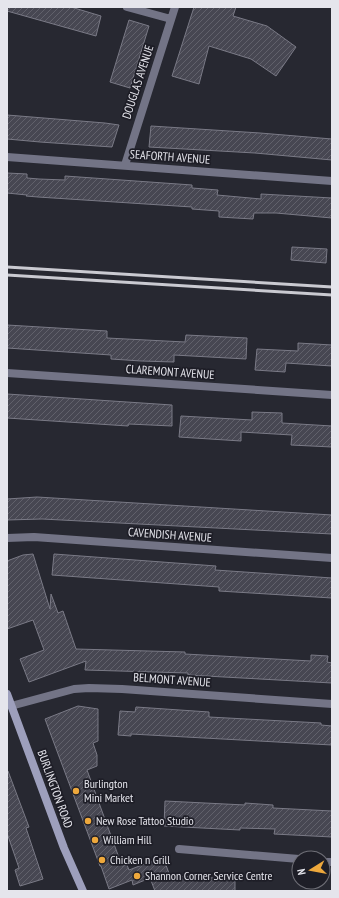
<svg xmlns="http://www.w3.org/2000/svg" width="339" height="898" font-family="'PT Sans Narrow',sans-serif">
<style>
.building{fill:url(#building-hatch);stroke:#7a7a86}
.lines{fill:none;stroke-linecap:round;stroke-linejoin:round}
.minor{stroke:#737486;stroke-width:8}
.tertiary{stroke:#737486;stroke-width:8}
.secondary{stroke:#9d9fbc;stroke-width:8}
.rail{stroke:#cacad1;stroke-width:3}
.poi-dot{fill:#eea83c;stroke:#1e1e27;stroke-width:1.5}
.labels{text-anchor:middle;stroke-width:3.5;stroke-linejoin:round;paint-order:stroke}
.street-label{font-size:12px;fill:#e5e5ec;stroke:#1e1e27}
.poi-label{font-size:12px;fill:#e5e5ec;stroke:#1e1e27;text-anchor:start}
</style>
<defs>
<pattern id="building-hatch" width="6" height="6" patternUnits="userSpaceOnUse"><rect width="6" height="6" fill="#474752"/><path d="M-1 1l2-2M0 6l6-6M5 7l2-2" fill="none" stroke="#61616b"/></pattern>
</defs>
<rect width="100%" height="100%" fill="#272831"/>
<path class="building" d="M 7,7 L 71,7 L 101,16 L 96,36 L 7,11 Z
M 194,7 L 236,7 L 233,16 L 267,26 L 296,47 L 276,76 L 251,59 L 209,46 L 199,84 L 172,76 Z
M 129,20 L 149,26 L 130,88 L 110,82 Z
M 7,115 L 105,123 L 119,125 L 112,147 L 40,142 L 7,139 Z
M 151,126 L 260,133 L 332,139 L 332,160 L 255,153 L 149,147 Z
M 7,173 L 27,174 L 27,178 L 39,179 L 65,180 L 65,176 L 192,185 L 192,188 L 218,190 L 217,195 L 261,199 L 261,194 L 332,198 L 332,218 L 276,213 L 254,213 L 253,219 L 219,217 L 219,211 L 192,209 L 192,207 L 38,197 L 26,196 L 27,195 L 7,193 Z
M 292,247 L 327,249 L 326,263 L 291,260 Z
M 7,325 L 107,331 L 107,338 L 185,342 L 186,335 L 247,338 L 246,359 L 174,355 L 174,362 L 141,361 L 111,359 L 111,355 L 7,348 Z
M 298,343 L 332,345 L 332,366 L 286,363 L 285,372 L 255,370 L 257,349 L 298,351 Z
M 7,394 L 172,405 L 172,426 L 129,424 L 128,426 L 7,418 Z
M 252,412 L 282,413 L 282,423 L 332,426 L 332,447 L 291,445 L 292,435 L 241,432 L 241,441 L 179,437 L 181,416 L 252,420 Z
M 37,497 L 332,515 L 332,534 L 42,519 L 7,520 L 7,499 Z
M 33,554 L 50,609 L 51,594 L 58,613 L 63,611 L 76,649 L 185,652 L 185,654 L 311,661 L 311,655 L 328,656 L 327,662 L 332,663 L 332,683 L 188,675 L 188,673 L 85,670 L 86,661 L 29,682 L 20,659 L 44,650 L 33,620 L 7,629 L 7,561 L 23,555 Z
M 54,554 L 216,566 L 215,570 L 332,578 L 332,598 L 219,591 L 219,587 L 52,575 Z
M 78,706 L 98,709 L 98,741 L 93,743 L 97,755 L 97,766 L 87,770 L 122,866 L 127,865 L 129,870 L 163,857 L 170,876 L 235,879 L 235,891 L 155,891 L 150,878 L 133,885 L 132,880 L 109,889 L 101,866 L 100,866 L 45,719 Z
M 136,707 L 209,712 L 209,717 L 321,723 L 321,725 L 332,726 L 332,745 L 131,734 L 131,736 L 118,735 L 120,711 L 135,712 Z
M 7,771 L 8,771 L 29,827 L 26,828 L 43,879 L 20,886 L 15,870 L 19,868 L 7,833 Z
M 165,801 L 245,805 L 245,803 L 273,805 L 273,808 L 332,811 L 332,837 L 274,834 L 275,829 L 240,828 L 240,830 L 164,826 Z"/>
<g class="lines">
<path class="minor" d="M 127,7 L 171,19
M 7,157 L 332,181
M 125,165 L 175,7
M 7,538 L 34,537 L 332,558
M 11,706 L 74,689 L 89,688 L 122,689 L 332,704
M 179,849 L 299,859
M 323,862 L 332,862"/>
<path class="tertiary" d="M 7,373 L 332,395"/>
<path class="secondary" d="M 7,694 L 64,848 L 83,891"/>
<path class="rail" d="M 7,267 L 332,287
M 7,275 L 332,295"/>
</g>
<g class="poi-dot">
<circle cx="76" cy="791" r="4"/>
<circle cx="88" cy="821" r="4"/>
<circle cx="95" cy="840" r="4"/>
<circle cx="102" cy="860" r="4"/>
<circle cx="137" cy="876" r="4"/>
</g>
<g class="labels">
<g class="street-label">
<text transform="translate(138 82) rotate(-72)" y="4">DOUGLAS AVENUE</text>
<text transform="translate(170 157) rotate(4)" y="4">SEAFORTH AVENUE</text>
<text transform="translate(170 372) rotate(4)" y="4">CLAREMONT AVENUE</text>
<text transform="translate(170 535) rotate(4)" y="4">CAVENDISH AVENUE</text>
<text transform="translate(172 680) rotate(4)" y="4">BELMONT AVENUE</text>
<text transform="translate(55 789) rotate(70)" y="4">BURLINGTON ROAD</text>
</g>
<g class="poi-label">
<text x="84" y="788">Burlington<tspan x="84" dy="14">Mini Market</tspan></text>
<text x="96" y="825">New Rose Tattoo Studio</text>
<text x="103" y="844">William Hill</text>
<text x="110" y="864">Chicken n Grill</text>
<text x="145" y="880">Shannon Corner Service Centre</text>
</g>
</g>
<rect width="339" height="898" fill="none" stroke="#e5e5ec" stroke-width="16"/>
<g transform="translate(311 870) rotate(259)"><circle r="19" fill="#1e1e27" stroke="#6e6e76"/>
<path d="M0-3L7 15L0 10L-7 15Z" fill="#eea83c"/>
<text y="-6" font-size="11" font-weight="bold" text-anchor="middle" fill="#e5e5ec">N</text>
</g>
</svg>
